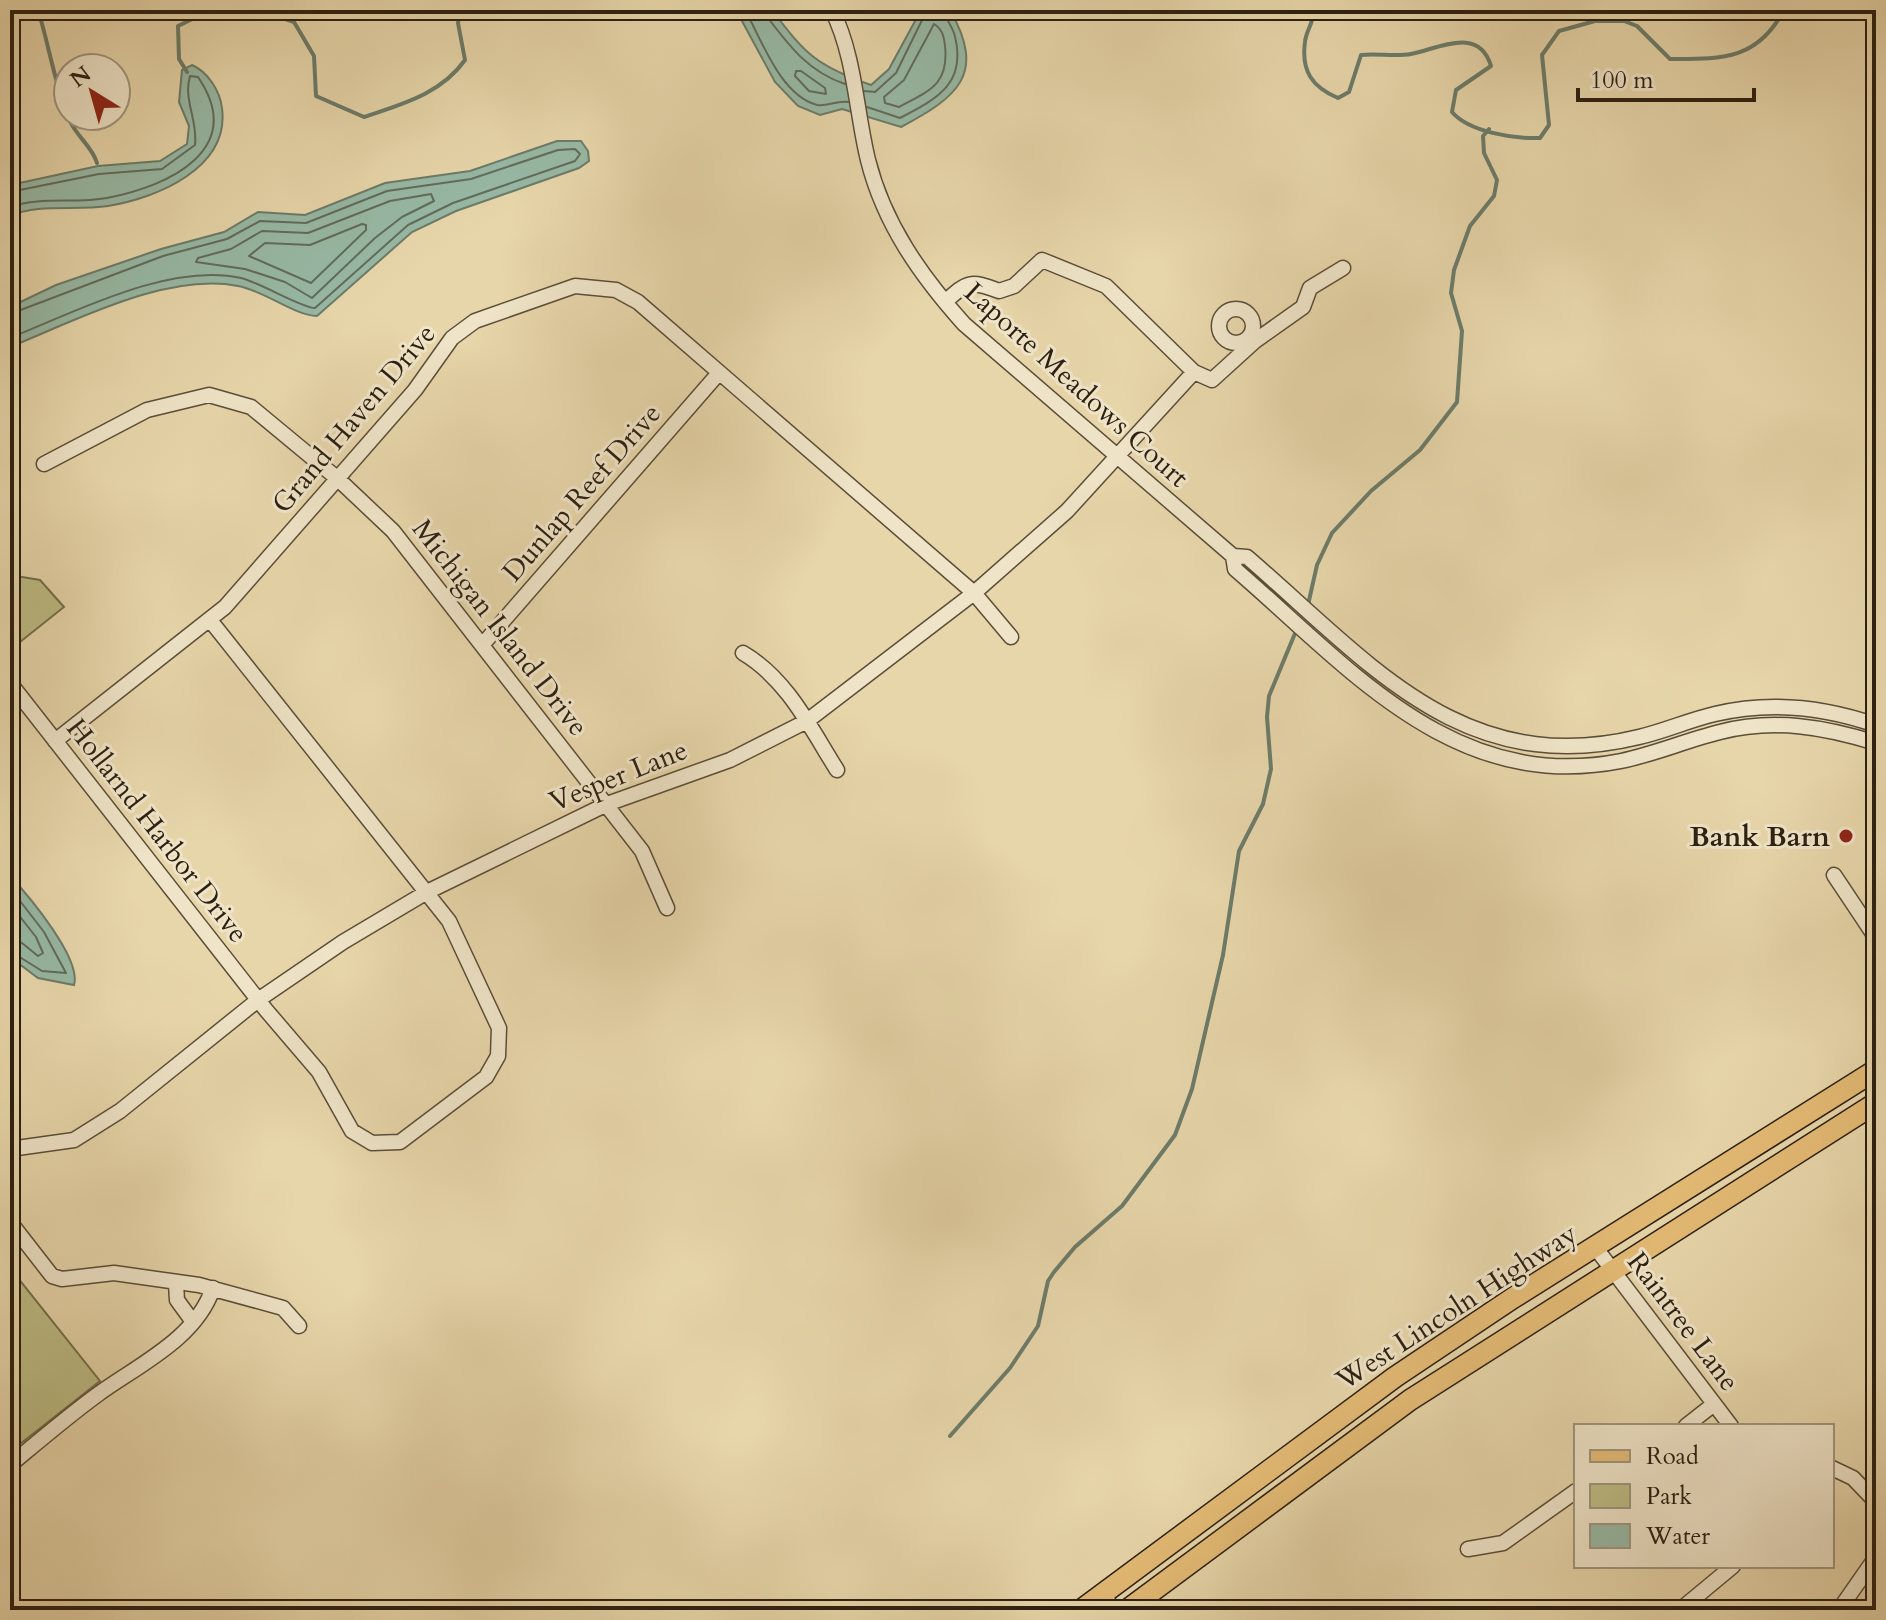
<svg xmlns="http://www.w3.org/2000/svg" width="1886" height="1620" font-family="Cardo,serif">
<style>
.green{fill:#bdbc84;stroke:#746e4b;stroke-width:2}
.water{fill:#97b9a5;stroke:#6c7c6a;stroke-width:2}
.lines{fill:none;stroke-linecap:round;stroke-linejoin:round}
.shore{stroke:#626c5c;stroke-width:2}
.stream{stroke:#6c7c6a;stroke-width:4}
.minor-casing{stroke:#5b4e38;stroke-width:17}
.primary-casing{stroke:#2c2012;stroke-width:23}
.minor{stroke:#efe4c8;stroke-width:14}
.primary{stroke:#e4bb75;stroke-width:20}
.poi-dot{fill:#8f2418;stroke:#efe4c8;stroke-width:3}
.labels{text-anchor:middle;stroke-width:6;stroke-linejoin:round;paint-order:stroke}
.street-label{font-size:28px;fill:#2c2012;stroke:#efe4c8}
.poi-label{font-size:28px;font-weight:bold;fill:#2c2012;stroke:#efe4c8;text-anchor:end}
</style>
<rect width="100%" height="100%" fill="#e7d6aa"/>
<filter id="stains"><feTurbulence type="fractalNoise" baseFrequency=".0025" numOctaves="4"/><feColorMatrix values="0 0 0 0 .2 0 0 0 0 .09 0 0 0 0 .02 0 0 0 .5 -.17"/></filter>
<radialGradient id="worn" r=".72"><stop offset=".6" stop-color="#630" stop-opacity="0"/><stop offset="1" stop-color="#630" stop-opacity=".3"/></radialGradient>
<path class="green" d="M 10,575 L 40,580 L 64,607 L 10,650 Z
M 10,1268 L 100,1381 L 10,1452 Z"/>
<path class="water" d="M 736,10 L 772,10 C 806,55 817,66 871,85 L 889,69 L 921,10 L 950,10 C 987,75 957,97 901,127 L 842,109 L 820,115 L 798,106 L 775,82 Z
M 192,65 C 208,72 220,91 222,108 C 230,168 157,198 108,206 C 76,211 39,203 10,216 L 10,185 L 98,166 L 160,161 L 187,144 L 189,126 L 179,102 L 182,70 Z
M 557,141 L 581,141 L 588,151 L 589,161 L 579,168 L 456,211 L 412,232 L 317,316 C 293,315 265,291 238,286 C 167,272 75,321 10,347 L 10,307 L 56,285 L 161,249 L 224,232 L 258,212 L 305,215 L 385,183 L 470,171 Z
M 10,876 C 28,895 82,959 74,985 L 38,978 L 10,957 Z"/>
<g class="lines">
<path class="shore" d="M 745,10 C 762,40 780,95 817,105 C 827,107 837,100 848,102
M 766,10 L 768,18 C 790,47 809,72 845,84
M 934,24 C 942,29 944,36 945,46 C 949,84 931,90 899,107 L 885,103 L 884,97 L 904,80 Z
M 801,71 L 825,88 L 826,94 L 809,91 L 795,76 L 796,71 Z
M 864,91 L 875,92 L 896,73 L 927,10
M 867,107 L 900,118 C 939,98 968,82 954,33 C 951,24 945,19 944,10
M 10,192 L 99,174 L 162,169 L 195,145 C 198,120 183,100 190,76 L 198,77 C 247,149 170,186 107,198 C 75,204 41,196 10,207
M 431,194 L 434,201 L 402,217 L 375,238 L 312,298 L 285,282 L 245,269 L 196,262 L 198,258 L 231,249 L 262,231 L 308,233 L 390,201 Z
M 362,224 L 366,225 L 366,230 L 311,283 L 249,256 L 265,243 L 310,245 Z
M 10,314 L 163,256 L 227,239 L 260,221 L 306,223 L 387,191 L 471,179 L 558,150 L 575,149 L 580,154 L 575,161 L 453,203 L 408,225 L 315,308 C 302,308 261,283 241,278 C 170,262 75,312 10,338
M 10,888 L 44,932 L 66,973 L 42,971 L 10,951
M 10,904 L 36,937 L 43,953 L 38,956 L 22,943 L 10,941"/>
<path class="stream" d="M 38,10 C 49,45 55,87 70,121 C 77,137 92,146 97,163
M 260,10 L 294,22 L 314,56 L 316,96 L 364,117 C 402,104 441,94 465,60 L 458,23 L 460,10
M 1312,10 C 1315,22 1306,30 1305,42 C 1301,71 1312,87 1338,98 L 1349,92 L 1361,55 C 1377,53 1395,57 1411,54 C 1440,48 1479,26 1491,66 L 1456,90 L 1452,112 C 1469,132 1514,139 1540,138 L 1549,125 L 1542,55 L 1559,31 L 1595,21 L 1624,21 L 1637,26 L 1670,59 C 1721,59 1757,61 1784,10
M 187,72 L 179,59 L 178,26 L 211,10
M 1308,605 L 1317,565 L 1332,533 L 1371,491 L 1420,450 L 1457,402 L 1462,331 L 1451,293 L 1454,270 L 1470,226 L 1494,196 L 1497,180 L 1484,153 L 1483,136 L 1489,129
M 950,1436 L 1010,1368 L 1038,1326 L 1048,1281 L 1054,1272 L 1075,1247 L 1122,1206 L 1175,1135 L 1192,1089 L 1223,955 L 1239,851 L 1263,804 L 1271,769 L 1267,717 L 1269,696 L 1296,631"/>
<g class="minor-casing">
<path id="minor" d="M 832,10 C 855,56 856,111 868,160 C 884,224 921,276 964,324 L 1233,556 L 1247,557 C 1369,662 1462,780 1639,737 C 1665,731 1689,720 1715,714 C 1769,701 1824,707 1876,725
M 945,302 C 968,281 970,280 999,291 L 1014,286 L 1042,260 L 1106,286 L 1194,372 L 1212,380 L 1255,341 L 1251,336
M1219 326a17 17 0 1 1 34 0a17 17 0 1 1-34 0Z
M 1255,341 L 1303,307 L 1310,288 L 1343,268
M 44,464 L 147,410 L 209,395 L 251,407 L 338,479 L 393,531 L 642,851 L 667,908
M 1233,556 L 1235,569 C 1349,667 1453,794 1621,761 C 1655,754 1687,740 1720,732 C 1774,718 1825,727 1876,743
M 483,644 L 718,374
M 743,653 C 787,679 810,727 837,770
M 10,683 L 266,1010 L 319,1072 L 352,1131 L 372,1143 L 400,1142 L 486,1077 L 498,1056 L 499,1028 L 449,921 L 210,620
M 55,741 L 225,607 L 415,390 L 452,338 L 475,321 L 575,286 L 616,290 L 638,302 L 974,593 L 1011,637
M 1834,875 L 1876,938
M 10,1149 L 74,1140 L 120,1111 L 258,1000 L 343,942 L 427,892 L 607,804 L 730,760 L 807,721 L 974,593 L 1067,511 L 1194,372
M 10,1222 L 52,1276 L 62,1279 L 114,1273 L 199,1285 L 283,1308 L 299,1326
M 1595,1247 L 1731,1426
M 176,1284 L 177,1300 L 193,1322
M 1686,1426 L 1714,1404
M 10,1465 C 39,1441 67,1417 97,1395 C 138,1365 196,1339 213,1288
M 1832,1468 L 1853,1478 L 1876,1502
M 1468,1549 L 1503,1543 L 1576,1491
M 1104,1592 L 1112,1610
M 1680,1610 L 1733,1566
M 1839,1610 L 1876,1557"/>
</g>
<g class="primary-casing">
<path id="primary" d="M 1081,1610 L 1395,1377 L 1513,1298 L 1876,1070
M 1127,1610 L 1410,1400 L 1876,1103"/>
</g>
<use href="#minor" class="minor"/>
<use href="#primary" class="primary"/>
</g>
<circle class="poi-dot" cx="1846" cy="836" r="8"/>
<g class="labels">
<g class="street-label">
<text transform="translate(1077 384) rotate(42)" y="10">Laporte Meadows Court</text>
<text transform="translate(353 418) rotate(-50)" y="10">Grand Haven Drive</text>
<text transform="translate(581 492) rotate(-49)" y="10">Dunlap Reef Drive</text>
<text transform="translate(501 627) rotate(52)" y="10">Michigan Island Drive</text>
<text transform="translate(618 775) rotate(-22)" y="10">Vesper Lane</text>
<text transform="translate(158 830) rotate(52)" y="10">Hollarnd Harbor Drive</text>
<text transform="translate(1456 1306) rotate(-33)" y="10">West Lincoln Highway</text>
<text transform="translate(1684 1321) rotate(53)" y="10">Raintree Lane</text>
</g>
<g class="poi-label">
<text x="1830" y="846">Bank Barn</text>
</g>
</g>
<rect width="1886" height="1620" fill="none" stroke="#e7d6aa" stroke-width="40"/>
<rect x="12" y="12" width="1862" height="1596" fill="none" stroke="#2c2012" stroke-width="4"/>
<rect x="20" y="20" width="1846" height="1580" fill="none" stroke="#2c2012" stroke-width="2"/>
<rect x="1574" y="1424" width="260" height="144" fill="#efe4c8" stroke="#a1967f" stroke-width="2"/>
<rect x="1590" y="1450" width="40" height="12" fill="#e4bb75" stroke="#a1967f" stroke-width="2"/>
<text x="1646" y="1464" font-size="24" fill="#2c2012">Road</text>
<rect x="1590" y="1484" width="40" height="24" fill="#bdbc84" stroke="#a1967f" stroke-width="2"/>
<text x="1646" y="1504" font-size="24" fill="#2c2012">Park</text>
<rect x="1590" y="1524" width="40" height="24" fill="#97b9a5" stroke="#a1967f" stroke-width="2"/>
<text x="1646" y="1544" font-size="24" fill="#2c2012">Water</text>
<g transform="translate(92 92) rotate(323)"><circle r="38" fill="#efe4c8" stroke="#a1967f" stroke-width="2"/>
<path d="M0-6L14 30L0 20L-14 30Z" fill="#8f2418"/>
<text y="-12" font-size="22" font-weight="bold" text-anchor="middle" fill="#2c2012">N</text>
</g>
<path d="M1578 88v12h176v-12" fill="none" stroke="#2c2012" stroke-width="4"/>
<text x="1590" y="88" font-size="24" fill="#2c2012" stroke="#efe4c8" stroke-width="6" paint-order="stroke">100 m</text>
<rect width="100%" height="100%" filter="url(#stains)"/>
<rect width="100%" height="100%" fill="url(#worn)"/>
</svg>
